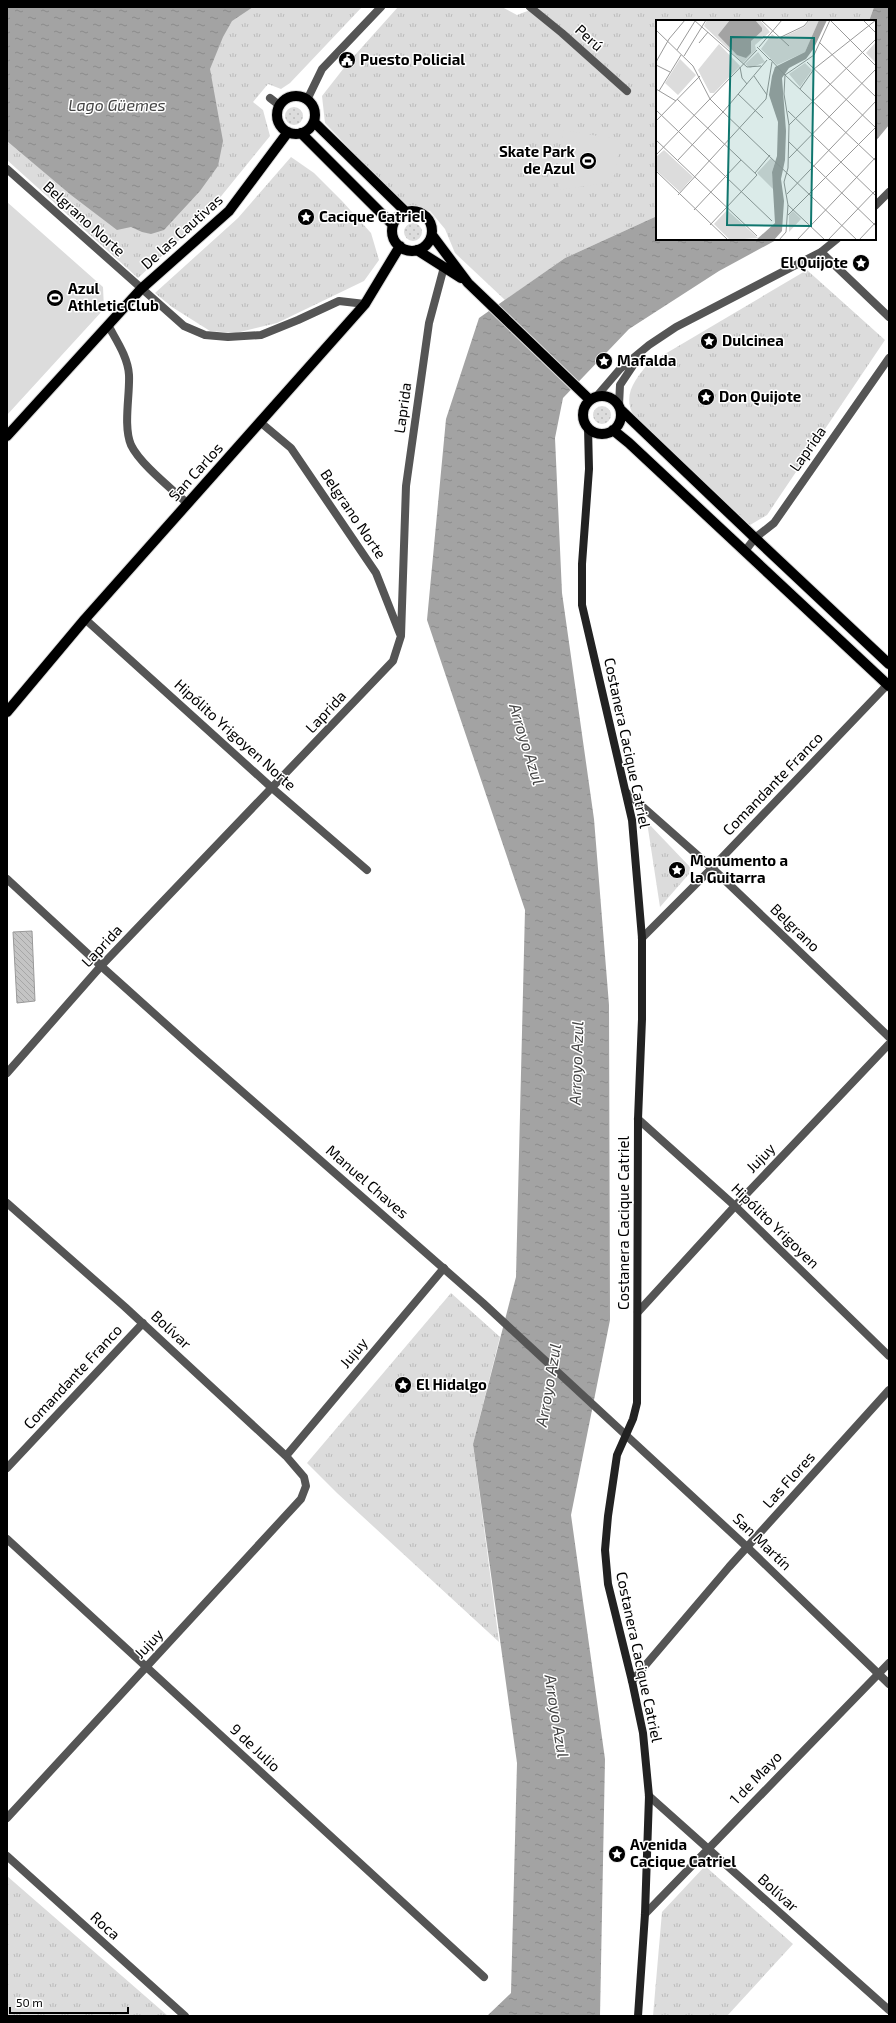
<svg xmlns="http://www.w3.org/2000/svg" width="896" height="2023" font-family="'Exo 2',sans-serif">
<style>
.grass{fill:url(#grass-dots)}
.park{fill:url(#park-tufts)}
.pitch{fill:#dcdcdc}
.water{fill:url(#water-ripples)}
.building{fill:url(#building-back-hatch);stroke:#999}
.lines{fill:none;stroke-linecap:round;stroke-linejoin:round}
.primary-casing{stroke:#dbdbdb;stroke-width:12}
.minor{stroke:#555;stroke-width:8}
.tertiary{stroke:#555;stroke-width:8}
.secondary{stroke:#222;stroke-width:8}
.primary{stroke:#000;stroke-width:10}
.labels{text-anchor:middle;stroke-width:3;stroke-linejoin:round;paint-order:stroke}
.street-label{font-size:15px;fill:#000;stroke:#fff}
.poi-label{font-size:15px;font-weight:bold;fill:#000;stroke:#fff;text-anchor:start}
.water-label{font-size:16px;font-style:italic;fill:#444;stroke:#fff}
.inset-road{fill:none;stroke:#999;stroke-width:1}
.view{fill:#0f766e;fill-opacity:0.15;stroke:#0f766e;stroke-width:2}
.inset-edge{fill:none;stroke:#000;stroke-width:2}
</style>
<defs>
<pattern id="grass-dots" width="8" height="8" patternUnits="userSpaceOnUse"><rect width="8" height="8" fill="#dcdcdc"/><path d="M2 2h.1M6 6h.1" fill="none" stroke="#bbb" stroke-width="1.8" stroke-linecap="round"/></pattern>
<pattern id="park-tufts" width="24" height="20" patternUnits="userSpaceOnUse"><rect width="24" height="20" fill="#dcdcdc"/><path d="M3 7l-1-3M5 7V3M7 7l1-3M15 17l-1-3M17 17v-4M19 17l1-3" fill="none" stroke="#bbb"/></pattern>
<pattern id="water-ripples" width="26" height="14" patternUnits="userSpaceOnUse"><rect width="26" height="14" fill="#a3a3a3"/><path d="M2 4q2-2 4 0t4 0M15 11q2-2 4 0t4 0" fill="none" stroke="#8b8b8b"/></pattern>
<pattern id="building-back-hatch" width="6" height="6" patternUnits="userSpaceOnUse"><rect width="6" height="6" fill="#c4c4c4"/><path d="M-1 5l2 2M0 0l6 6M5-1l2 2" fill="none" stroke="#a7a7a7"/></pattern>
</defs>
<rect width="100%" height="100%" fill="#fff"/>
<path class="grass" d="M285 116a9 9 0 1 1 18 0a9 9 0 1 1-18 0Z
M404 232a9 9 0 1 1 18 0a9 9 0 1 1-18 0Z
M593 415a9 9 0 1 1 18 0a9 9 0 1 1-18 0Z"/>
<path class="park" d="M 7,7 L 362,7 L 290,83 L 281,89 L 268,84 L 253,102 L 263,110 L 270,136 L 205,216 L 138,278 L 7,160 Z
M 398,7 L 502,7 L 517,15 L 538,7 L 874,7 L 869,21 L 657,21 L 657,216 L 565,258 L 505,300 L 455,253 L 445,229 L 430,211 L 404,206 L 325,123 L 322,96 L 347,64 Z
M 291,157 L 314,173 L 342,201 L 371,233 L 379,260 L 364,281 L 277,323 L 236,333 L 210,331 L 172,307 L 155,293 L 238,218 Z
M 807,270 L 885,340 L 767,515 L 750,525 L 637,420 C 635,416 630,411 630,406 C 626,390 638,376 648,364 Z
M 647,822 L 690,867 L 689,874 L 660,907 Z
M 451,1293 L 500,1337 L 473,1444 L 499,1642 L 337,1493 L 307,1463 Z
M 705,1866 L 793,1944 L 727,2016 L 653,2016 L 662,1912 Z
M 7,1876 L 168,2016 L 7,2016 Z"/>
<path class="pitch" d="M 564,130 L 621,140 L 613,182 L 559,190 L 557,171 Z
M 7,202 L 103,287 L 104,309 L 7,415 Z"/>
<path class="water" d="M 7,7 L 253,7 L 232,21 L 223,37 L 210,69 L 223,141 L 218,166 L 200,191 L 164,230 L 151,234 L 142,232 L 131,227 L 117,230 L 71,195 L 7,141 Z
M 874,7 L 889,7 L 889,125 L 875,142 L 875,21 L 869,21 Z
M 657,216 L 657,239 L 778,239 L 719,271 L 629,329 L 563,398 L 555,438 L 562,593 L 594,819 L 609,1005 L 610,1320 L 571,1515 L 605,1759 L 600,2016 L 487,2016 L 511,1993 L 517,1763 L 473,1444 L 516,1277 L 525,910 L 427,620 L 446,419 L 479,318 L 565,258 Z"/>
<path class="building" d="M 32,931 L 35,1001 L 17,1003 L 13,932 Z"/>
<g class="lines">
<g class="primary-casing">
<path id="primary" d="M277 115a19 19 0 1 1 38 0a19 19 0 1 1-38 0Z
M 314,122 L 406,212
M 301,133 L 393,225
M392 231a20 20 0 1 1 40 0a20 20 0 1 1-40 0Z
M 432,235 L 468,283 L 590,400
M 417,250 L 461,278
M583 415a19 19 0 1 1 38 0a19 19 0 1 1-38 0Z
M 620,409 L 755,538 L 889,664
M 613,430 L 629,443 L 889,686
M 7,436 L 141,289 L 229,211 L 288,132
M 7,712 L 85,619 L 365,304 L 400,246"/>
</g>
<path class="minor" d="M 530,7 L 562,33 L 627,91
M 270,98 L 279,105
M 307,100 L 322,69 L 381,7
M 7,169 L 184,326 L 205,335 L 228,337 L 261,335 L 298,320 L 339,301 L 365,304
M 875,206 L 889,192
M 821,252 L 889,317
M 108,325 C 116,340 128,357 129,375 C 130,395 123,426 131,445 C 140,464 172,489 188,504
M 596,397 L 620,369 L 649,345 L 676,327 L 821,252 L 837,239
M 619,405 L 620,385 L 638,358
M 260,422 L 291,448 L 376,573 L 400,634
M 745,551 L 755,538 L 774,523 L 889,358
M 85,619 L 272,788 L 367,870
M 626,792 L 712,868 L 889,1037
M 642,938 L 712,868 L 889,683
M 7,1073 L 101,966 L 393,661 L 401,636 L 406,486 L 429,323 L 444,267
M 7,1203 L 125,1307 L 286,1456 L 304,1477 L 306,1486 L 301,1499 L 7,1818
M 638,1312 L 735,1206 L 889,1044
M 286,1456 L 444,1268
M 7,1468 L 143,1323
M 7,1539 L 484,1977
M 632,1681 L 729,1567 L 889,1390
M 649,1796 L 889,2010
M 7,1856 L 185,2016
M 645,1914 L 889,1663"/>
<path class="tertiary" d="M 7,879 L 101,966 L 198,1053 L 483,1303 L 747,1547 L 889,1684
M 638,1119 L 735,1206 L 889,1356"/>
<path class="secondary" d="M 588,427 L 589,469 L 582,564 L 582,605 L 632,820 L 642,938 L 642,1019 L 638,1119 L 637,1403 L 633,1419 L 617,1455 L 608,1516 L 605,1550 L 608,1584 L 632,1681 L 643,1733 L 649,1796 L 645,1914 L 638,2016"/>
<use href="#primary" class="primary"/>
</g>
<defs>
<g id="civic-disc" transform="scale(0.9)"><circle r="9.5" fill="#000" stroke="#fff"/><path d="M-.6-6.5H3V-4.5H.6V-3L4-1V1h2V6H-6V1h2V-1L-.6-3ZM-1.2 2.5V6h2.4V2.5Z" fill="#fff"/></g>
<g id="stadium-disc" transform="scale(0.9)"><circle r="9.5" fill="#000" stroke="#fff"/><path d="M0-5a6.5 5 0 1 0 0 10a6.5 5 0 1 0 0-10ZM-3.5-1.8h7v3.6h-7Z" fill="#fff"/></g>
<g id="sight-disc" transform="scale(0.9)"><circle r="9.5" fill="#000" stroke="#fff"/><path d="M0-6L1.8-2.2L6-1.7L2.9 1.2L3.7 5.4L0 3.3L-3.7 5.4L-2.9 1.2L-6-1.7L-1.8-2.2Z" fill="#fff"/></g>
</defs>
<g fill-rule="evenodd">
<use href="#civic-disc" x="347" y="60"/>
<use href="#stadium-disc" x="588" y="161"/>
<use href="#sight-disc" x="306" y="217"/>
<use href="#sight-disc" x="861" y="263"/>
<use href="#stadium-disc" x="55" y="298"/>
<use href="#sight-disc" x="709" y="341"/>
<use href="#sight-disc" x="604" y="361"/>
<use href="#sight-disc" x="706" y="397"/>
<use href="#sight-disc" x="677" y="870"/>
<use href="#sight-disc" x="403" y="1385"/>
<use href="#sight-disc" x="617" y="1854"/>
</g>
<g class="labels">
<g class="street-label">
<text transform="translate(589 38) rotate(42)" y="5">Perú</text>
<text transform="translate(84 219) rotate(42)" y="5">Belgrano Norte</text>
<text transform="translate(182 232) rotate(-42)" y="5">De las Cautivas</text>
<text transform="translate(403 408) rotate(-82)" y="5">Laprida</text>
<text transform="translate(808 449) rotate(-55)" y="5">Laprida</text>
<text transform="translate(196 472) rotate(-48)" y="5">San Carlos</text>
<text transform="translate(353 514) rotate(56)" y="5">Belgrano Norte</text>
<text transform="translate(326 712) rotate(-47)" y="5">Laprida</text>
<text transform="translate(235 735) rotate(42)" y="5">Hipólito Yrigoyen Norte</text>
<text transform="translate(627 743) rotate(78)" y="5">Costanera Cacique Catriel</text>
<text transform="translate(773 784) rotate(-46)" y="5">Comandante Franco</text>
<text transform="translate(795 928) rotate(44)" y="5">Belgrano</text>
<text transform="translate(102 946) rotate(-47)" y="5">Laprida</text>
<text transform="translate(761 1158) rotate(-46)" y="5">Jujuy</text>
<text transform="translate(367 1182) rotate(41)" y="5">Manuel Chaves</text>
<text transform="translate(624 1223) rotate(-90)" y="5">Costanera Cacique Catriel</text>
<text transform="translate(775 1226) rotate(44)" y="5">Hipólito Yrigoyen</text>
<text transform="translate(171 1330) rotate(43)" y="5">Bolívar</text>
<text transform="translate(354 1353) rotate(-50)" y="5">Jujuy</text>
<text transform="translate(73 1377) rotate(-47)" y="5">Comandante Franco</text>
<text transform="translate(789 1480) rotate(-48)" y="5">Las Flores</text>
<text transform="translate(762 1542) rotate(44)" y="5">San Martín</text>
<text transform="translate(149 1644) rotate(-47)" y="5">Jujuy</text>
<text transform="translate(639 1657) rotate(78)" y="5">Costanera Cacique Catriel</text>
<text transform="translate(255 1748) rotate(43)" y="5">9 de Julio</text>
<text transform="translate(756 1778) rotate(-46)" y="5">1 de Mayo</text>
<text transform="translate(778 1893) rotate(42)" y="5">Bolívar</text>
<text transform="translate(105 1926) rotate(42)" y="5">Roca</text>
</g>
<g class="poi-label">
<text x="360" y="65">Puesto Policial</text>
<text x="575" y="157" text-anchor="end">Skate Park<tspan x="575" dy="17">de Azul</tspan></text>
<text x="319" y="222">Cacique Catriel</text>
<text x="848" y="268" text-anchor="end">El Quijote</text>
<text x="68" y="294">Azul<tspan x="68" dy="17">Athletic Club</tspan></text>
<text x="722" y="346">Dulcinea</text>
<text x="617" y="366">Mafalda</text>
<text x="719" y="402">Don Quijote</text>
<text x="690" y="866">Monumento a<tspan x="690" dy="17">la Guitarra</tspan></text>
<text x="416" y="1390">El Hidalgo</text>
<text x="630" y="1850">Avenida<tspan x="630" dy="17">Cacique Catriel</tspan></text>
</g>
<g class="water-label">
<text x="117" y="111">Lago Güemes</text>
<text transform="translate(527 744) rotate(73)" y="6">Arroyo Azul</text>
<text transform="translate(576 1063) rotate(-88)" y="6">Arroyo Azul</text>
<text transform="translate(548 1385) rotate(-80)" y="6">Arroyo Azul</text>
<text transform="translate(557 1716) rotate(81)" y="6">Arroyo Azul</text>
</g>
</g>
<g transform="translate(656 20)">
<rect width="220" height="220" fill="#fff"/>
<path d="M 51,0 L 104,0 L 114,12 L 99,25 L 100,30 L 87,43 L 48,6 ZM 154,0 L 163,0 L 149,32 L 121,45 L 105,29 L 116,14 L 123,19 L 148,7 ZM 220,22 L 220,43 L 210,33 ZM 102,32 L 109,42 L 94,48 L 89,44 ZM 149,43 L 156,50 L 144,67 L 133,54 ZM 8,130 L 37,157 L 24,172 L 0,150 L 0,137 ZM 115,138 L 119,142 L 116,152 L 118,170 L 101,153 ZM 71,190 L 102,218 L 74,220 L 58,204 ZM 137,191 L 145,199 L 133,212 L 133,195 Z" fill="#dcdcdc"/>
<path d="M 63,24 L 84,46 L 58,73 L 54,73 L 42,50 ZM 24,39 L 40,55 L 22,75 L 9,63 ZM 19,145 L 33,159 L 24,168 L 10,155 Z" fill="#dcdcdc"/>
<path d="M 74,0 L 99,0 L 106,8 L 106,11 L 95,21 L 95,33 L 90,38 L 81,35 L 62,15 ZM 163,0 L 171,0 L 158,28 L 150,39 L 133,48 L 126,58 L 130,111 L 129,140 L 125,159 L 128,181 L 126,211 L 118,220 L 100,220 L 119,203 L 116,152 L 121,136 L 122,102 L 113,75 L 116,56 L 119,47 L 149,32 Z" fill="#a3a3a3"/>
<path class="inset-road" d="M 38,0 L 91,47 L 105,46M 105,0 L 133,26M 174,0 L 220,46M 207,0 L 220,13M 0,10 L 37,46 L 54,79 L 67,92 L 111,40M 123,18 L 148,6 L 153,0M 163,22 L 220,77M 43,23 L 52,12M 101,27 L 114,40M 103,27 L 126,0M 21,30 L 39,1M 28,36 L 50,0M 114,39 L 129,55M 0,42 L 13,19 L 29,0M 151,42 L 219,107M 0,45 L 14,52M 84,47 L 86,58 L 91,64M 129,55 L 158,35 L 174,0M 129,55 L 220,141M 98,56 L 111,75M 0,69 L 20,81M 144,69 L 158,49 L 220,0M 3,71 L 25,35M 82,74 L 107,98M 21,79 L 101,155 L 54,205M 0,90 L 116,201M 132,91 L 220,176M 0,101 L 44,56M 133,105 L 220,19M 0,120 L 101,216M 133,122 L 220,206M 0,135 L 101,30M 133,138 L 220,49M 22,140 L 67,92 L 201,220M 0,151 L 72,220M 99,153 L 114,135M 131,174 L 220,81M 22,175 L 110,79 L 116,42M 132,185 L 169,220M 38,190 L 85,140M 132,195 L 220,107M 123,220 L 130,212 L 132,185 L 128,162 L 132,148 L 133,105 L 128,74 L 129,55M 141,220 L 220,137M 172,220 L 220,170M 203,220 L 220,202"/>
<path class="view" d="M 75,17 L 158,18 L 155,206 L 71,205 Z"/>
<rect width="220" height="220" class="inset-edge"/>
</g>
<rect width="896" height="2023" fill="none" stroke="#000000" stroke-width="16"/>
<path d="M10 2007v6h118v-6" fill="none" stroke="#000000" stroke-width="2"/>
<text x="16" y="2007" font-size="12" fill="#000000" stroke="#ffffff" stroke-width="3" paint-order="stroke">50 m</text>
</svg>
